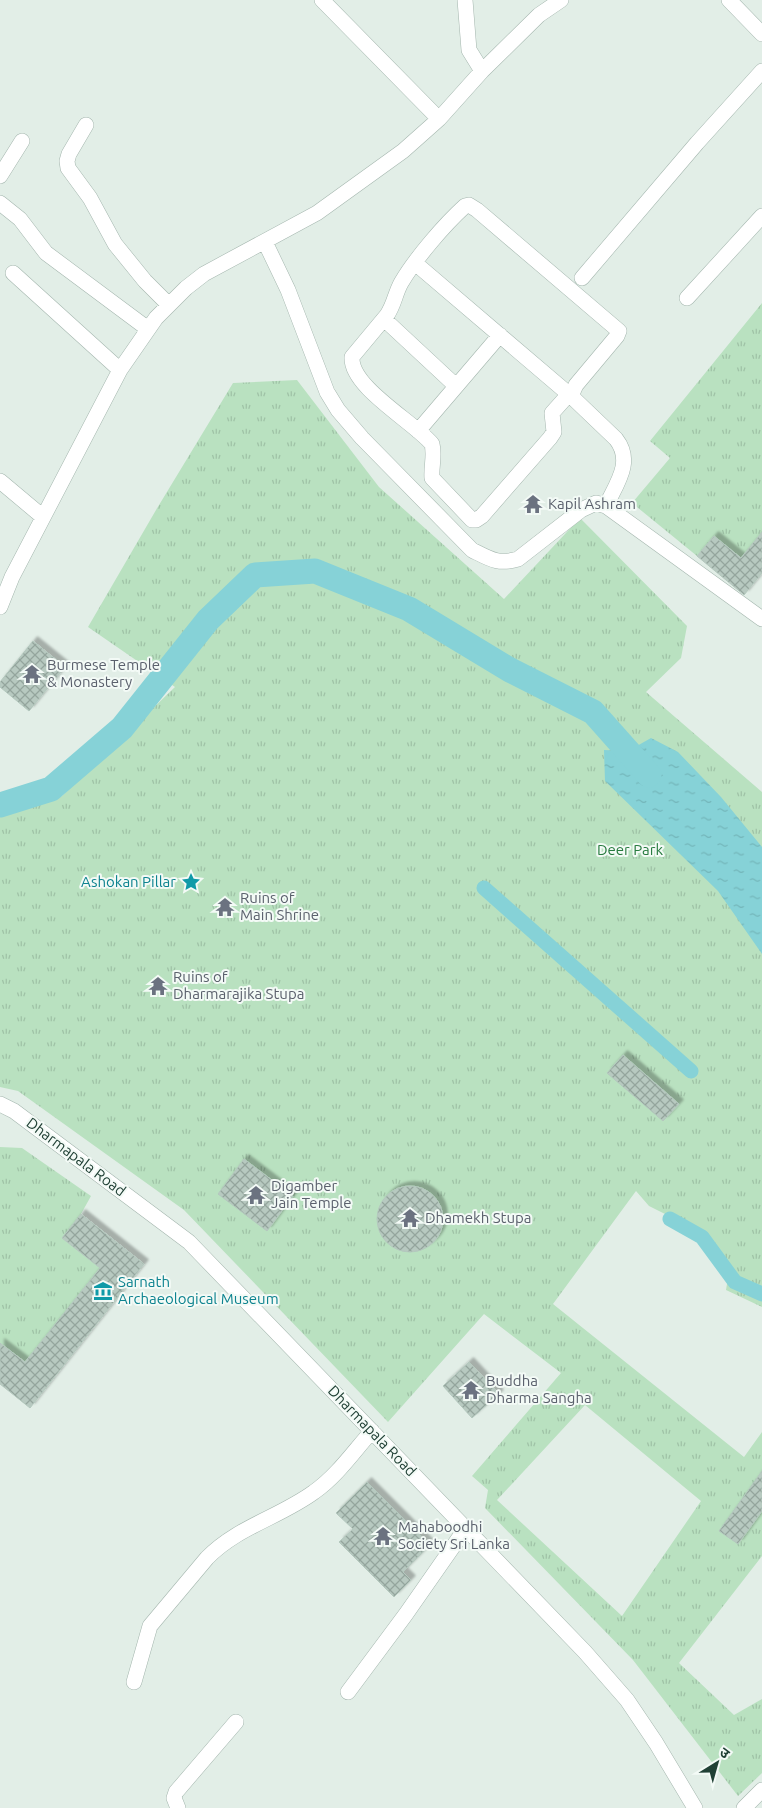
<svg xmlns="http://www.w3.org/2000/svg" width="762" height="1808" font-family="Ubuntu,'Noto Sans Devanagari',sans-serif">
<style>
.park{fill:url(#park-tufts);fill-rule:evenodd}
.water{fill:url(#water-ripples)}
.lines{fill:none;stroke-linecap:round;stroke-linejoin:round}
.canal{stroke:#86d2d7;stroke-width:15}
.river{stroke:#86d2d7;stroke-width:25}
.building{fill:url(#building-cross-hatch);stroke:#b4c8be;filter:url(#shadow)}
.minor-casing{stroke:#a4b6ae;stroke-width:16}
.minor{stroke:#fff;stroke-width:15}
.labels{text-anchor:middle;stroke-width:4;stroke-linejoin:round;paint-order:stroke}
.worship-label{font-size:15px;fill:#5b616d;stroke:#f3faf6;text-anchor:start}
.park-label{font-size:15px;fill:#277b3f;stroke:#f3faf6}
.culture-label{font-size:15px;fill:#0d838f;stroke:#f3faf6;text-anchor:end}
.street-label{font-size:15px;fill:#204035;stroke:#f3faf6}
</style>
<defs>
<pattern id="park-tufts" width="24" height="20" patternUnits="userSpaceOnUse" patternTransform="scale(1.25)"><rect width="24" height="20" fill="#b9e1c0"/><path d="M3 7l-1-3M5 7V3M7 7l1-3M15 17l-1-3M17 17v-4M19 17l1-3" fill="none" stroke="#9fc2a6"/></pattern>
<pattern id="water-ripples" width="26" height="14" patternUnits="userSpaceOnUse" patternTransform="scale(1.25)"><rect width="26" height="14" fill="#86d2d7"/><path d="M2 4q2-2 4 0t4 0M15 11q2-2 4 0t4 0" fill="none" stroke="#73b5b9"/></pattern>
<pattern id="building-cross-hatch" width="8" height="8" patternUnits="userSpaceOnUse" patternTransform="scale(1.25)"><rect width="8" height="8" fill="#b7c9c0"/><path d="M0 0l8 8M0 8l8-8" fill="none" stroke="#94a59d"/></pattern>
<filter id="shadow"><feDropShadow dx="4.5" dy="-4.5" stdDeviation="1" flood-color="#0004"/></filter>
</defs>
<rect width="100%" height="100%" fill="#e2eee7"/>
<path class="park" d="M 762,303 L 762,533 L 741,558 L 714,536 L 697,556 L 632,503 L 670,458 L 650,441 Z
M 297,380 L 379,487 L 504,599 L 580,518 L 687,626 L 681,658 L 646,692 L 762,792 L 762,1307 L 726,1290 L 730,1266 L 697,1230 L 649,1206 L 636,1191 L 553,1304 L 744,1457 L 762,1432 L 762,1556 L 679,1663 L 734,1715 L 762,1699 L 762,1773 L 738,1796 L 633,1660 L 485,1508 L 488,1490 L 472,1476 L 561,1373 L 484,1314 L 388,1422 L 184,1210 L 18,1091 L 0,1087 L 0,816 L 3,816 L 62,796 L 175,687 L 88,627 L 156,510 L 233,383 ZM 585,1405 L 701,1501 L 622,1616 L 497,1500 Z
M 0,1147 L 22,1148 L 91,1196 L 81,1214 L 62,1238 L 100,1268 L 25,1362 L 0,1343 Z"/>
<path class="water" d="M 651,738 L 678,752 L 721,797 L 762,847 L 762,954 L 718,891 L 605,781 L 604,750 L 628,751 Z"/>
<g class="lines">
<path class="canal" d="M 484,888 L 691,1071
M 670,1219 L 702,1237 L 735,1282 L 762,1294"/>
<path class="river" d="M 0,805 L 51,789 L 122,728 L 208,620 L 255,575 L 315,571 L 409,609 L 510,670 L 593,712 L 649,775"/>
</g>
<path class="building" d="M 762,532 L 762,573 L 744,595 L 697,556 L 714,536 L 741,558 Z
M 33,641 L 65,667 L 29,711 L 0,687 L 0,682 Z
M 623,1055 L 679,1104 L 663,1121 L 607,1073 Z
M 244,1159 L 293,1196 L 267,1231 L 218,1194 Z
M377 1219a33 33 0 1 1 66 0a33 33 0 1 1-66 0Z
M 81,1214 L 144,1264 L 30,1408 L 0,1384 L 0,1343 L 25,1362 L 100,1268 L 62,1238 Z
M 469,1362 L 499,1394 L 472,1418 L 443,1386 Z
M 762,1471 L 762,1511 L 738,1544 L 719,1531 Z
M 367,1482 L 430,1545 L 403,1572 L 411,1580 L 394,1597 L 339,1542 L 353,1529 L 336,1513 Z"/>
<g class="lines">
<g class="minor-casing">
<path id="minor" d="M 322,0 L 439,119
M 465,0 L 469,50 L 482,71
M 729,0 L 762,34
M 86,125 L 69,154 L 67,161 L 68,168 L 90,198 L 115,244 L 145,281 L 169,305
M 0,176 L 22,141
M 0,203 L 20,219 L 46,253 L 148,329
M 265,242 L 288,290 L 327,392 L 338,410 L 362,438 L 472,550 C 490,559 498,565 518,559 L 581,510 L 596,503 L 606,506 L 762,619
M 415,263 L 571,396
M 13,273 L 120,370
M 582,278 L 697,143 L 762,71
M 687,298 L 762,216
M 384,319 L 456,386
M 569,394 L 552,413 L 554,432 L 550,438 L 482,516 L 476,520 L 472,520 L 432,478 C 431,466 435,456 432,444 C 414,422 350,387 352,357 L 387,315 C 394,305 395,294 401,283 C 415,259 444,225 465,206 L 469,205 L 477,210 L 619,331 L 617,336 L 576,385 L 571,396 L 616,439 C 634,462 616,484 606,506
M 418,431 L 500,335
M 0,481 L 43,517
M 0,607 L 12,577 L 120,370 L 156,318 L 186,288 L 204,274 L 317,213 L 403,151 L 439,119 L 482,71 L 539,15 L 561,0
M 0,1104 L 14,1111 L 189,1242 L 585,1652 L 627,1700 L 656,1743 L 695,1808
M 134,1682 L 150,1626 L 207,1558 C 237,1527 280,1517 314,1492 C 337,1476 354,1451 372,1431
M 348,1692 L 406,1614 L 466,1528
M 178,1808 L 174,1798 L 176,1792 L 236,1722
M 744,1808 L 762,1790"/>
</g>
<use href="#minor" class="minor"/>
</g>
<defs>
<g id="temple-bare" transform="scale(1.5)"><path d="M0-6L5-2H3V0L6.5 2.5H4V6H1.5V3h-3V6H-4V2.5H-6.5L-3 0V-2H-5Z" fill="#6b7280" stroke="#f3faf6" stroke-width="2.5" paint-order="stroke"/></g>
<g id="sight-bare" transform="scale(1.5)"><path d="M0-6L1.8-2.2L6-1.7L2.9 1.2L3.7 5.4L0 3.3L-3.7 5.4L-2.9 1.2L-6-1.7L-1.8-2.2Z" fill="#0f9aa8" stroke="#f3faf6" stroke-width="2.5" paint-order="stroke"/></g>
<g id="museum-bare" transform="scale(1.5)"><path d="M0-6L6-3V-2H-6V-3ZM-5-1h2V3h-2ZM-1-1h2V3h-2ZM3-1h2V3H3ZM-6 4H6V6H-6Z" fill="#0f9aa8" stroke="#f3faf6" stroke-width="2.5" paint-order="stroke"/></g>
</defs>
<g fill-rule="evenodd">
<use href="#temple-bare" x="533" y="504"/>
<use href="#temple-bare" x="32" y="674"/>
<use href="#sight-bare" x="191" y="882"/>
<use href="#temple-bare" x="225" y="907"/>
<use href="#temple-bare" x="158" y="986"/>
<use href="#temple-bare" x="256" y="1195"/>
<use href="#temple-bare" x="410" y="1218"/>
<use href="#museum-bare" x="103" y="1291"/>
<use href="#temple-bare" x="471" y="1390"/>
<use href="#temple-bare" x="383" y="1536"/>
</g>
<g class="labels">
<g class="worship-label">
<text x="548" y="509">Kapil Ashram</text>
<text x="47" y="670">Burmese Temple<tspan x="47" dy="17">&amp; Monastery</tspan></text>
<text x="240" y="903">Ruins of<tspan x="240" dy="17">Main Shrine</tspan></text>
<text x="173" y="982">Ruins of<tspan x="173" dy="17">Dharmarajika Stupa</tspan></text>
<text x="271" y="1191">Digamber<tspan x="271" dy="17">Jain Temple</tspan></text>
<text x="425" y="1223">Dhamekh Stupa</text>
<text x="486" y="1386">Buddha<tspan x="486" dy="17">Dharma Sangha</tspan></text>
<text x="398" y="1532">Mahaboodhi<tspan x="398" dy="17">Society Sri Lanka</tspan></text>
</g>
<g class="park-label">
<text x="630" y="855">Deer Park</text>
</g>
<g class="culture-label">
<text x="176" y="887">Ashokan Pillar</text>
<text x="118" y="1287" text-anchor="start">Sarnath<tspan x="118" dy="17">Archaeological Museum</tspan></text>
</g>
<g class="street-label">
<text transform="translate(76 1157) rotate(37)" y="5">Dharmapala Road</text>
<text transform="translate(372 1431) rotate(46)" y="5">Dharmapala Road</text>
</g>
</g>
<g transform="translate(717 1763) rotate(37)" stroke="#f3faf6" stroke-width="4" paint-order="stroke">
<path d="M0-4L9 19L0 12L-9 19Z" fill="#204035"/>
<text y="-8" font-size="14" font-weight="bold" text-anchor="middle" fill="#204035">उ</text>
</g>
</svg>
